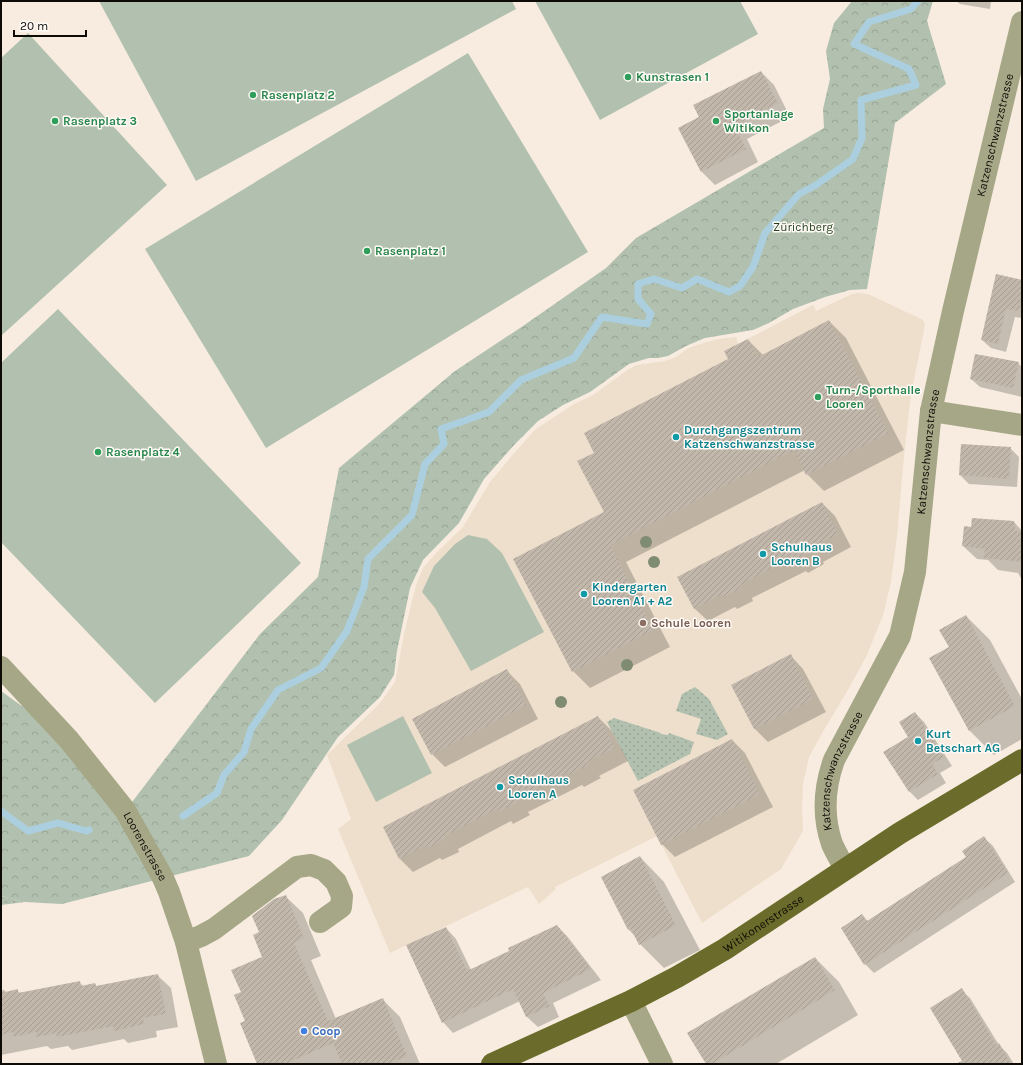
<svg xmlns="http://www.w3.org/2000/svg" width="1023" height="1065" font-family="Karla,sans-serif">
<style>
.built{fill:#eedfcc}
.grass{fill:url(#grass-dots)}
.forest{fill:url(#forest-crowns)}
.park{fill:#b2c1af}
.shadow{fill:#0003}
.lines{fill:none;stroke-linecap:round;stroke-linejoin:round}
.stream{stroke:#accfdf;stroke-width:7}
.building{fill:url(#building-hatch)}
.minor{stroke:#a6a786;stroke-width:22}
.major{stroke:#6b6c2b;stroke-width:22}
.tree{fill:#7f8c72}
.leisure-dot{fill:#2e9e5b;stroke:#fffaf5;stroke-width:1.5}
.culture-dot{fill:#0f9aa8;stroke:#fffaf5;stroke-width:1.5}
.education-dot{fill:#8d6e63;stroke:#fffaf5;stroke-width:1.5}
.shop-dot{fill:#3f7fe0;stroke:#fffaf5;stroke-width:1.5}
.labels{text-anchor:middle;stroke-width:3;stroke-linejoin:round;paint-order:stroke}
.leisure-label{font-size:12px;font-weight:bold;fill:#27864d;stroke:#fffaf5;text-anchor:start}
.street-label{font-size:12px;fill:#0e0b07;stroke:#fffaf5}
.park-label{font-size:12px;fill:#1d3d18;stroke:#fffaf5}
.culture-label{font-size:12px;font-weight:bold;fill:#0d838f;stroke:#fffaf5;text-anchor:start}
.education-label{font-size:12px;font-weight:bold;fill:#785e54;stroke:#fffaf5;text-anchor:start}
.shop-label{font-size:12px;font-weight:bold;fill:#366cbe;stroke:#fffaf5;text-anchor:start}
</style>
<defs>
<pattern id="grass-dots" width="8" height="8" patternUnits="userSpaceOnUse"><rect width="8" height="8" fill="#b2c1af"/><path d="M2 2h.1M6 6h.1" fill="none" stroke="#98a495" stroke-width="1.8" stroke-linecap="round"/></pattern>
<pattern id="forest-crowns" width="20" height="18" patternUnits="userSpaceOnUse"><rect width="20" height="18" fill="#b2c1af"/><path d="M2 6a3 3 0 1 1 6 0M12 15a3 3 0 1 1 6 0" fill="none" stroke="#98a495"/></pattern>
<pattern id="building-hatch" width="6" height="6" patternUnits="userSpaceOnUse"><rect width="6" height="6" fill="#c2b7ab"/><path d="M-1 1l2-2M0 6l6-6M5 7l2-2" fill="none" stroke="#a69c92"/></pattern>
</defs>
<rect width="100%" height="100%" fill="#f7ecdf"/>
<path class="built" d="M 859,293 L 868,294 L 923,320 L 925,325 L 911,394 L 904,456 L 897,536 L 891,582 L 883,615 L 867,655 L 849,688 L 821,735 L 809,757 L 803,784 L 802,806 L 803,831 L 781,869 L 702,923 L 657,836 L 555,887 L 556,889 L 539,904 L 528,887 L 390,953 L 338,829 L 351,819 L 327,755 L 380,703 L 395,682 L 404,634 L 416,585 L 423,568 L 436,553 L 463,527 L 490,482 L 516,451 L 536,429 L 574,404 L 593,395 L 629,369 L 637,365 L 665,361 L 676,357 L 687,349 L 697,345 L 718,339 L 736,337 L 738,344 L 813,305 L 816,311 L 852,294 Z"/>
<path class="grass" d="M 695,687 L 709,699 L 728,734 L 717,740 L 696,734 L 701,719 L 676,711 L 682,694 Z
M 614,718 L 661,733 L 660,734 L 668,735 L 669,733 L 694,742 L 690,754 L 638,781 L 607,722 Z
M 1,896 L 25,902 L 1,905 Z"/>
<path class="forest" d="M 852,1 L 933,1 L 927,21 L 946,84 L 895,123 L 867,289 L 850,290 L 825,297 L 793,309 L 769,323 L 753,330 L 705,338 L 686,346 L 668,356 L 658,358 L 649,358 L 629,364 L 590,392 L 563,405 L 538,421 L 514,445 L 484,479 L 459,523 L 423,560 L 410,588 L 397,651 L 394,675 L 380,697 L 338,737 L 282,820 L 249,856 L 62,904 L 25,902 L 1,896 L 1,691 L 69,740 L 126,810 L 260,634 L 318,577 L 339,468 L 455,371 L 523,326 L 606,268 L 636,238 L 824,128 L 823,109 L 830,79 L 826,51 L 834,23 Z"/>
<path class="park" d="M 99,1 L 512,1 L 516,9 L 196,181 Z
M 535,1 L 740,1 L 758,34 L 600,120 Z
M 28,33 L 167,185 L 1,336 L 1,58 Z
M 468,53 L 588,252 L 266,448 L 145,249 Z
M 58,309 L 301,563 L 155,703 L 1,542 L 1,363 Z
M 468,535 L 487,539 L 502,553 L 544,632 L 471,671 L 435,608 L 422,592 L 434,566 L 455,544 Z
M 403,716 L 432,773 L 376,802 L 347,745 Z"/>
<path class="shadow" d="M 956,1 L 991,1 L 990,9 L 960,4 Z
M 761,72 L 774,85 L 790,117 L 747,139 L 758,162 L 715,185 L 702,172 L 679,128 L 700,117 Z
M 1022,281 L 1022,318 L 1015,317 L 1006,352 L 991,348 L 982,340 Z
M 829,321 L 846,338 L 904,450 L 824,491 L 807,474 L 805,470 L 626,562 L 670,647 L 590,688 L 573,671 L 605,513 L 595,453 L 729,359 L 748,340 L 763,355 Z
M 1018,363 L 1022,367 L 1022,397 L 980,387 L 971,379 Z
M 1010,448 L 1019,457 L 1017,487 L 969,484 L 960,475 Z
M 822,503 L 835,516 L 851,547 L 823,562 L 824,564 L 808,573 L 806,571 L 752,598 L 753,601 L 737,609 L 735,607 L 708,621 L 694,608 Z
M 1014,522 L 1022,531 L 1022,580 L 1018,573 L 998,570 L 988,560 L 977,559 L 963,546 L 971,528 Z
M 966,616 L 990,640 L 1022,699 L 1022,739 L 994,755 L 969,730 L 950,648 Z
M 790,655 L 803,669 L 826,712 L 768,742 L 755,729 L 732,685 Z
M 507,671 L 520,684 L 538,719 L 445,767 L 432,754 Z
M 915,713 L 924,722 L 952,766 L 940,773 L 946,783 L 918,800 L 909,791 L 909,737 Z
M 598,717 L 611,730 L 628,761 L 599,776 L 601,778 L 584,787 L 582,785 L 528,812 L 530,815 L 513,824 L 511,821 L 458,849 L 459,852 L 442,860 L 440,858 L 413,872 L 400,859 L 384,828 Z
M 732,740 L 745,753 L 773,807 L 675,857 L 662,844 Z
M 984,838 L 993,846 L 1015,882 L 874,973 L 865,964 L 862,916 L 868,921 L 967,857 Z
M 640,857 L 664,882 L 700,950 L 664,968 L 640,944 L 636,937 L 629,930 Z
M 285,896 L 303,913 L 321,956 L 311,960 L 336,1019 L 382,999 L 400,1017 L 420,1064 L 258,1064 L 246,1021 L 242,992 L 263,957 L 260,933 Z
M 557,926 L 567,936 L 601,980 L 553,1003 L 559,1017 L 538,1027 L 527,1017 L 520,1001 L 453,1033 L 443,1022 L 446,928 L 456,939 L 471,970 L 511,951 Z
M 815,958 L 839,982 L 858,1015 L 776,1064 L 707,1064 Z
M 157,975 L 171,988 L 178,1027 L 156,1031 L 157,1037 L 128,1043 L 124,1039 L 72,1050 L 68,1046 L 51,1049 L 47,1046 L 1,1055 L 1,990 L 4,990 L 7,993 L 17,990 L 21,994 L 79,982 L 83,986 L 95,984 L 97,987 Z
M 961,990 L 970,998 L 999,1045 L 1007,1053 L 1014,1064 L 965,1064 Z"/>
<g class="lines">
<path class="stream" d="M 1,811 L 28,831 L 58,823 L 86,831 L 89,830
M 183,816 L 217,793 L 224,775 L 244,752 L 251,729 L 278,690 L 321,668 L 347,631 L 364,587 L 368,559 L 412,515 L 425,464 L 444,444 L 441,429 L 489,412 L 521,380 L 574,358 L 602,317 L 647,324 L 651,314 L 638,299 L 638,284 L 654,279 L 682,288 L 697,279 L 729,292 L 740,286 L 753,267 L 765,233 L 799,194 L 816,185 L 853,159 L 862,138 L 861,100 L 916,85 L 909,69 L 854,44 L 869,22 L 911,9 L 918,1"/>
</g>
<path class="building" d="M 761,71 L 778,103 L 734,126 L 746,149 L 701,172 L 678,128 L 699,117 L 693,105 Z
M 996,274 L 1022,280 L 1022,299 L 1019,311 L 1006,309 L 998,344 L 981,340 Z
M 829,320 L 888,433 L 806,475 L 794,450 L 610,545 L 653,630 L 572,672 L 513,559 L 604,512 L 577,461 L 594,453 L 584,433 L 728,359 L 724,351 L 748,339 L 758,357 Z
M 975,354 L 1019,362 L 1013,388 L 970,379 Z
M 961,444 L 1011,447 L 1009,479 L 959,475 Z
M 822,502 L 838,534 L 811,548 L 812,551 L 794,560 L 792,558 L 740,585 L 741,588 L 723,597 L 722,594 L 694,609 L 677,577 Z
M 972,518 L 1014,521 L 1015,531 L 1022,531 L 1022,562 L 984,558 L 985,549 L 962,546 L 964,526 L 971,527 Z
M 966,615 L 1015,706 L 969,731 L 929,658 L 949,647 L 939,630 Z
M 791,654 L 813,699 L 754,729 L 731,685 Z
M 507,669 L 526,705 L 431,755 L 412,719 Z
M 915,712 L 944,757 L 932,764 L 938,774 L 909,792 L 883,752 L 908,737 L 899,722 Z
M 598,716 L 615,748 L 587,762 L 589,765 L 570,774 L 569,772 L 516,799 L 518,802 L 500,811 L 498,808 L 445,836 L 446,838 L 429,848 L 427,845 L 399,859 L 383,827 Z
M 732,739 L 760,794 L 661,845 L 633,790 Z
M 984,836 L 1008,873 L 864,965 L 841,928 L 862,914 L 867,921 L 966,857 L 962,851 Z
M 640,856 L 676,925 L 639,945 L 631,929 L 628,930 L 601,877 Z
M 286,895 L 304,938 L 294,943 L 328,1021 L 383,998 L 407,1056 L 388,1064 L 342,1064 L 333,1043 L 285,1064 L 257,1064 L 240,1023 L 245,1021 L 234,995 L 241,992 L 231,970 L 262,957 L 253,935 L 259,932 L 252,916 L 274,899 Z
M 557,925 L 591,969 L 543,993 L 550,1006 L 526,1017 L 513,989 L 442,1023 L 406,945 L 446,927 L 467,971 L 509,951 L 508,948 Z
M 815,957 L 835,990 L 712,1064 L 706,1064 L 687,1033 Z
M 158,974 L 166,1014 L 143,1018 L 144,1024 L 114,1031 L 113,1026 L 57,1037 L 56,1033 L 37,1037 L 36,1032 L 14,1037 L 13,1032 L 1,1035 L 1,993 L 18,989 L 18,993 L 80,981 L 81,986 L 95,983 L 96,986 Z
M 962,988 L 996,1045 L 999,1043 L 1011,1064 L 955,1064 L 962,1061 L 930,1008 Z"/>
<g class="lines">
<g class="minor">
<path d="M 931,411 L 1022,425"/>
<path id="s1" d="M 1,667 L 69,740 L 125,810 L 163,878 L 169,892 L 186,942 L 216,1064"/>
<path id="s2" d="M 845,869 C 841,861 836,853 832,844 C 822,815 824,788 834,760 L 900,636 L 915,572 L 931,411 L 953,311 L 1022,22"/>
<path d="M 186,942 L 201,936 L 214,929 L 297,867 L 311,865 L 324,870 L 336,882 L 342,896 L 341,907 L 320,922"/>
<path d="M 631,1001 L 662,1064"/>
</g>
<path class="major" id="s3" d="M 492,1064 L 631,1001 L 677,977 L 725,949 L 900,833 L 1022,760"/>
</g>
<g class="tree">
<circle cx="646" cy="542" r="6"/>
<circle cx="654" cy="562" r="6"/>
<circle cx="627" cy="665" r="6"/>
<circle cx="561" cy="702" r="6"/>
</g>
<g class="leisure-dot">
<circle cx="628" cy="77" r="4"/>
<circle cx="253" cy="95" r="4"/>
<circle cx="55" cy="121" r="4"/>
<circle cx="716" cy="121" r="4"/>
<circle cx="367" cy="251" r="4"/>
<circle cx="818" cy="397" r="4"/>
<circle cx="98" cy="452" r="4"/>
</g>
<g class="culture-dot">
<circle cx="676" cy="437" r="4"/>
<circle cx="763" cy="554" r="4"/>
<circle cx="584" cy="594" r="4"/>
<circle cx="918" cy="741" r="4"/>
<circle cx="500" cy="787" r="4"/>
</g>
<circle class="education-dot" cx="643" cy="623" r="4"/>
<circle class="shop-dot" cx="304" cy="1031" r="4"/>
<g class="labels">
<g class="leisure-label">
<text x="636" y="81">Kunstrasen 1</text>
<text x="261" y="99">Rasenplatz 2</text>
<text x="724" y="118">Sportanlage<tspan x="724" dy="14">Witikon</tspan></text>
<text x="63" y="125">Rasenplatz 3</text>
<text x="375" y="255">Rasenplatz 1</text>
<text x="826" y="394">Turn-/Sporthalle<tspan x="826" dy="14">Looren</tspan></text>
<text x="106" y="456">Rasenplatz 4</text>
</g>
<g class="street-label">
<text dy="4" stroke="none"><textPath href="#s2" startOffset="765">Katzenschwanzstrasse</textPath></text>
<text dy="4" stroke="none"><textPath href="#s2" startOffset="441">Katzenschwanzstrasse</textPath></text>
<text dy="4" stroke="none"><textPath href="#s2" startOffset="105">Katzenschwanzstrasse</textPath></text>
<text dy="4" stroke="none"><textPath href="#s1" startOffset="231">Loorenstrasse</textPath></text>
<text dy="4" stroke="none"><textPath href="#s3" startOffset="306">Witikonerstrasse</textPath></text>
</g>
<g class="park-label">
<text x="803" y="231">Zürichberg</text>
</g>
<g class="culture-label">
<text x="684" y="434">Durchgangszentrum<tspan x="684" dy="14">Katzenschwanzstrasse</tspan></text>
<text x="771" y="551">Schulhaus<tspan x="771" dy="14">Looren B</tspan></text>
<text x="592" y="591">Kindergarten<tspan x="592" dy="14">Looren A1 + A2</tspan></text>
<text x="926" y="738">Kurt<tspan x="926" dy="14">Betschart AG</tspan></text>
<text x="508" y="784">Schulhaus<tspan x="508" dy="14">Looren A</tspan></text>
</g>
<g class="education-label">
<text x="651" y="627">Schule Looren</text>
</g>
<g class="shop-label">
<text x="312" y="1035">Coop</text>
</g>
</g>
<rect width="1023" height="1065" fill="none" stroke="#0e0b07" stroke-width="4"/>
<path d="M14 30v6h72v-6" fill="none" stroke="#0e0b07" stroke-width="2"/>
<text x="20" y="30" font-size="12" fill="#0e0b07" stroke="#fffaf5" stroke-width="3" paint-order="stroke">20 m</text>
</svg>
